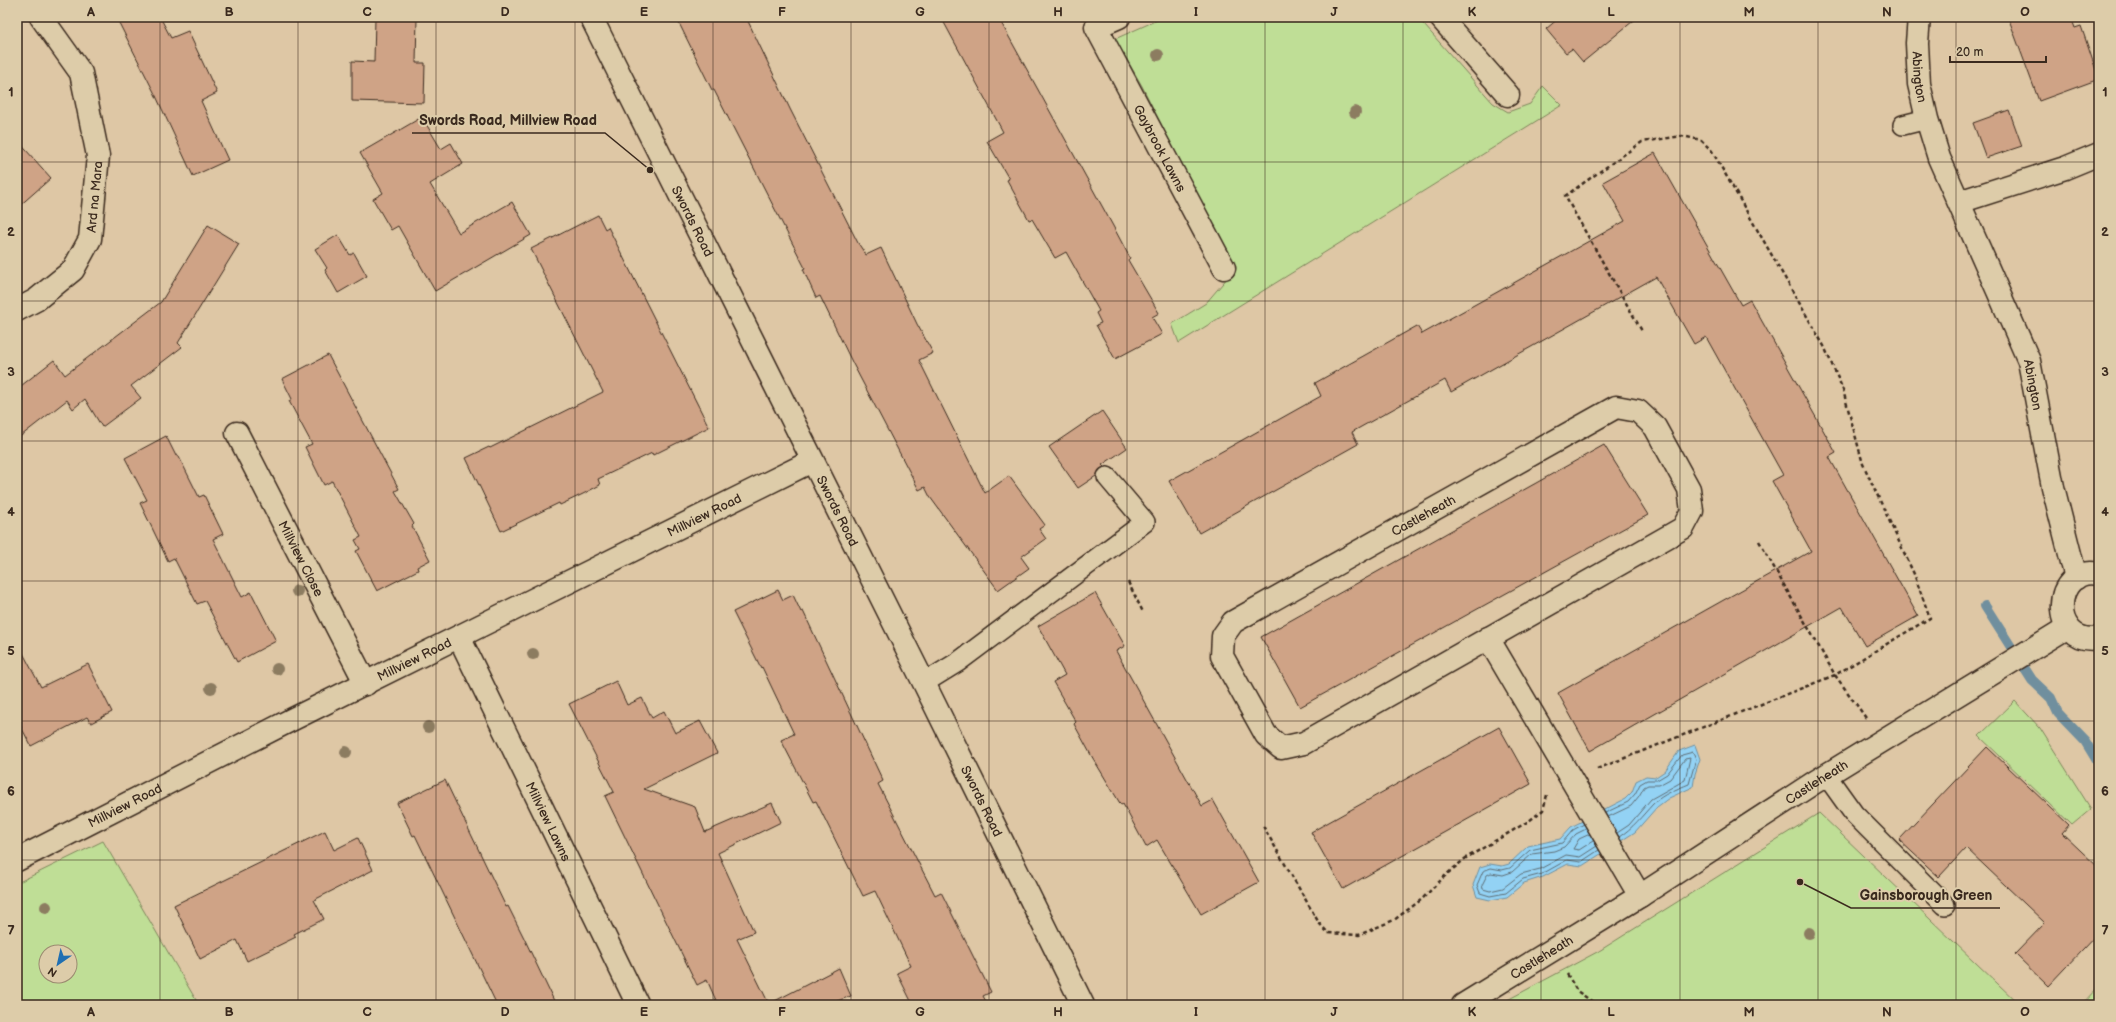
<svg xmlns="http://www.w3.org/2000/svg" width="2116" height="1022" font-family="'Balsamiq Sans',sans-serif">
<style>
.green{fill:#bfde96;stroke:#7d845a;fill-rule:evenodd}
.water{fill:#93d2f4;stroke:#708f9e}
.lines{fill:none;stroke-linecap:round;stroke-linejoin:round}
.shore{stroke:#5e6d74;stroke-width:1}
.stream{stroke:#708f9e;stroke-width:10}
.building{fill:#cfa386;stroke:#3b2a1e}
.lane-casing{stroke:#3b2a1e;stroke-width:22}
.street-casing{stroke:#3b2a1e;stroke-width:25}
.secondary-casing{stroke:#3b2a1e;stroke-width:25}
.path{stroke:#3b2a1e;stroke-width:2.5;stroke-dasharray:4 3;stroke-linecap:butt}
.lane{stroke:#ddcca9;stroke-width:19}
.street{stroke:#ddcca9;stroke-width:22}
.secondary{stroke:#ddcca9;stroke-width:22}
.tree{fill:#8c7b61}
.grid{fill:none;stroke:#3b2a1e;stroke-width:1;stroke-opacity:0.55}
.labels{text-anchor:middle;stroke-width:4;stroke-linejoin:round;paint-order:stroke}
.street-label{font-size:13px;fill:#3b2a1e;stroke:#ddcca9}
.leader{fill:none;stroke:#3b2a1e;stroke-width:1.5}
.callout-dot{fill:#3b2a1e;stroke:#ddcca9;stroke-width:1.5}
.callout-label{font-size:14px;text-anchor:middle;font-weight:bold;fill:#3b2a1e;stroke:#ddcca9;stroke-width:4;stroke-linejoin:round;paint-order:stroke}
.neatline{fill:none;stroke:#3b2a1e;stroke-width:1.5}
.grid-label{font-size:13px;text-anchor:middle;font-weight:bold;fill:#3b2a1e}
</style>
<rect width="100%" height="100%" fill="#dec7a5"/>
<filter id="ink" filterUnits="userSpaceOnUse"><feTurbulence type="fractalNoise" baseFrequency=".025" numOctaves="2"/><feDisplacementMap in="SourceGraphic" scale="8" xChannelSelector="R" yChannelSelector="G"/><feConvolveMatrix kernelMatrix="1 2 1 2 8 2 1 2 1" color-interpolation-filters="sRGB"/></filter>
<g filter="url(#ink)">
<path class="green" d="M 1164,17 L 1417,17 L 1493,103 L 1508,112 L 1530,104 L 1543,86 L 1562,105 L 1179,343 L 1172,324 L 1206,303 L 1234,270 L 1142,86 L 1115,39 Z
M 2015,701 L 2040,728 L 2091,809 L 2072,825 L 1979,736 Z
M 1819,813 L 2020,1005 L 1498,1005 L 1599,951 Z
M 103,841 L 196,1000 L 195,1005 L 17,1005 L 17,883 ZM 46,952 L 70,952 L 70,976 L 46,976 Z
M 2099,986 L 2099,1005 L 2081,1005 Z"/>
<path class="water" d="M 1695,745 L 1700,759 L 1695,774 L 1693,787 L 1669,798 L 1657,807 L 1635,832 L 1582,866 L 1568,864 L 1543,877 L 1524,883 L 1507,897 L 1490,900 L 1477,897 L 1473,885 L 1480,867 L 1490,864 L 1502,866 L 1509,864 L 1528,846 L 1560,839 L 1571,827 L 1625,799 L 1632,792 L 1636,781 L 1646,776 L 1656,777 L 1665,771 L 1679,751 Z"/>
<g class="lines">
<path class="shore" d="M 1605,813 L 1628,802 L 1635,794 L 1640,784 L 1647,780 L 1657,780 L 1667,774 L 1682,755 L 1693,752 L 1696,759 L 1689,784 C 1677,789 1663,794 1653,804 C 1642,816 1633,828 1619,837
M 1608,817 L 1631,806 L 1639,796 L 1644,787 L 1648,785 L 1659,785 L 1670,779 L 1685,759 L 1690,758 L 1685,780 L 1651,799 L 1629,825 L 1617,833
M 1584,824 L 1573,830 L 1562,843 L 1530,850 L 1510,868 L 1502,870 L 1491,868 L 1483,871 L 1477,885 L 1480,893 L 1490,896 L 1506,893 L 1523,879 L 1542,874 L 1567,860 L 1581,862 L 1599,850
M 1586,829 L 1576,834 L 1564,847 L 1554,851 L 1532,854 L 1512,872 L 1503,875 L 1491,873 L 1487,875 L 1482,885 L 1483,889 L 1490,891 L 1503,888 L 1521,874 L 1540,869 L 1566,855 L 1580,857 L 1597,846
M 1590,834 L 1579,839 L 1573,849 L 1579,850 L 1593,841"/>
<path class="stream" d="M 1985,606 L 2032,680 L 2051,698 L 2058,713 L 2085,741 L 2099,764"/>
</g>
<path class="building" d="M 116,17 L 160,17 L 171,38 L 188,31 L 217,93 L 201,101 L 228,160 L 193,176 L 156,96 Z
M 375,17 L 417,17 L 416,63 L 425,63 L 424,103 L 352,101 L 352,61 L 374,62 Z
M 676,17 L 746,17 L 790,109 L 858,243 L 866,255 L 881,248 L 917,324 L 933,353 L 919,360 L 985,493 L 1009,476 L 1045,525 L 1039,529 L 1046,539 L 1021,557 L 1029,568 L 998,590 L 930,497 L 925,487 L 919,490 L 852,362 L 820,296 L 816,298 L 803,269 L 805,268 L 714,90 L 712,90 Z
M 941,17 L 998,17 L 1113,226 L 1130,258 L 1128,260 L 1159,313 L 1152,317 L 1162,334 L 1115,359 L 1096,325 L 1101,323 L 1096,313 L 1099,311 L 1066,252 L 1055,258 L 1032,219 L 1029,220 L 1007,180 L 1009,179 L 987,141 L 1003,132 Z
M 1560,17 L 1638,17 L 1583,62 L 1572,49 L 1566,53 L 1546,29 Z
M 2008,17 L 2071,17 L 2075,28 L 2081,26 L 2099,79 L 2039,101 Z
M 2009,110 L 2022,146 L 1986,158 L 1973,123 Z
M 422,117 L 441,149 L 451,143 L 463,164 L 430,184 L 459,233 L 512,202 L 531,235 L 435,291 L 398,226 L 391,230 L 373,199 L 383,193 L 360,153 Z
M 17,140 L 51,178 L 17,208 Z
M 1655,153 L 1741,305 L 1750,300 L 1836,453 L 1829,457 L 1918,616 L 1865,646 L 1842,607 L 1590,751 L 1558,693 L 1811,551 L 1772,481 L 1783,475 L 1706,337 L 1694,344 L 1656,277 L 1451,392 L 1445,380 L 1352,432 L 1358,444 L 1199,533 L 1169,481 L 1321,396 L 1315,383 L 1417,326 L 1422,334 L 1625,221 L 1603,182 Z
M 598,215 L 605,229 L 608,227 L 709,427 L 653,455 L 652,453 L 598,479 L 600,485 L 583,494 L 560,505 L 559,503 L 501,531 L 466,458 L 489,447 L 490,448 L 603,392 L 531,249 Z
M 208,225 L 239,244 L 178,343 L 182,347 L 131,386 L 141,398 L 102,427 L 85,399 L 73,409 L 67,400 L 17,439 L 17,389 L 54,360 L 65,375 L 161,302 Z
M 338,235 L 350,255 L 354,253 L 367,276 L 338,293 L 325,270 L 327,268 L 315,249 Z
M 328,355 L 399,489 L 395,491 L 414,524 L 412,526 L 430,560 L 417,567 L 418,570 L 377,591 L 356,551 L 360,549 L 355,540 L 361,537 L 332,481 L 324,485 L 305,447 L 312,444 L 289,401 L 292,399 L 282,379 Z
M 1102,411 L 1127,448 L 1102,465 L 1104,467 L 1100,469 L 1096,476 L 1078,488 L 1049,447 Z
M 166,436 L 176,456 L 178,455 L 199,497 L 204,495 L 223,534 L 213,539 L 242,597 L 251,592 L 276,641 L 237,662 L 205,601 L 197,604 L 174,558 L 168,561 L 140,503 L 147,500 L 125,458 Z
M 1604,445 L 1648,515 L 1300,707 L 1261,637 Z
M 778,590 L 783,600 L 793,595 L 801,612 L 803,611 L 883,781 L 878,784 L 935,895 L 941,892 L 991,992 L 983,996 L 988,1005 L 913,1005 L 897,973 L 911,966 L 875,891 L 863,896 L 816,801 L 813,802 L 781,740 L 794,734 L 762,667 L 761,668 L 733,612 Z
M 1095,593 L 1125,646 L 1116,651 L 1202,806 L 1213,800 L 1259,882 L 1201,914 L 1157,840 L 1146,847 L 1123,804 L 1121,805 L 1091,755 L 1074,724 L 1076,722 L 1053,682 L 1065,675 L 1038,626 Z
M 17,642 L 41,687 L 88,664 L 112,712 L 91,723 L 87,717 L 31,746 L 17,719 Z
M 616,681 L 627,705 L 642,698 L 652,718 L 664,711 L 675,733 L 700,721 L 717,753 L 644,789 L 695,807 L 705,832 L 772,803 L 781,822 L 718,853 L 754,932 L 737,939 L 769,1004 L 839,968 L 851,996 L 826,1005 L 718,1005 L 707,980 L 697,985 L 605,796 L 614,792 L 569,704 Z
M 1499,727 L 1531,784 L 1343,889 L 1311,832 Z
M 1987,747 L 2069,825 L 2062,833 L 2099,868 L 2099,932 L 2048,986 L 2015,954 L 2045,923 L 1966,848 L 1939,877 L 1899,840 Z
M 445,780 L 506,907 L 508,906 L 524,938 L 556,1005 L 497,1005 L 415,835 L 413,836 L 397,803 Z
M 325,831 L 334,850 L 358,838 L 373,870 L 314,900 L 324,919 L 294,934 L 296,937 L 247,961 L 237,940 L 200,959 L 174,905 Z"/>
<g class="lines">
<g class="lane-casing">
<path id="lane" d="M 1903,125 L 1927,119
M 924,683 L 958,662 L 1145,522 L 1107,477
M 1826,775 L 1854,814 L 1945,905"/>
</g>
<g class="street-casing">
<g id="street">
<path id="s1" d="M 1119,17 L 1096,27 L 1224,268"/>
<path d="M 1440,17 L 1508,95"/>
<path id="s2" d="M 1919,17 L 1917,43 L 1919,84 L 1927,119 L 1939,158 L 2029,361 L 2053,487 L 2076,578"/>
<path d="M 1959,202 L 2065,168 L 2099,154"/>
<path id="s3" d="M 17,310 L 36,300 L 73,270 L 90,239 L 98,156 L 81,73 L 41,17"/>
<path d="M 1616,407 L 1638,411 L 1655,427 L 1689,489 L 1692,511 L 1683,528 L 1304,743 L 1281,748 L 1266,735 L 1222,656 L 1223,636 L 1233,622 Z"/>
<path id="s4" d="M 237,433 L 366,684"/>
<path d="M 2099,574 C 2051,564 2048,647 2099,638"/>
<path id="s5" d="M 459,637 L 638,1005"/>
<path d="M 1488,638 L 1640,896"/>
<path id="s6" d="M 1463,1005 L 1640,896 L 1815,782 L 2068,627"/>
</g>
</g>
<g class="secondary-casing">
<g id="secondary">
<path id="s7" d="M 591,17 L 924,683 L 1083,1005"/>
<path id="s8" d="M 17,860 L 291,720 L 812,461"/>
</g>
</g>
<path class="path" d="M 1759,541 L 1835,675 L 1866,718
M 1128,582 L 1143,612
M 1597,769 L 1835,675 L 1930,618 L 1914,574 L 1863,464 L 1843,390 L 1824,346 L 1712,151 L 1701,140 L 1682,136 L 1642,142 L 1565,196 L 1642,331
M 1263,826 L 1319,923 L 1328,933 L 1359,935 L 1394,920 L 1421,900 L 1447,874 L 1466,858 L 1529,821 L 1543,810 L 1547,795
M 1567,974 L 1577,991 L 1597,1005"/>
<use href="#lane" class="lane"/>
<use href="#street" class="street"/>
<use href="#secondary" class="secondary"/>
</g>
<g class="tree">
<circle cx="1158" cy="55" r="6"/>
<circle cx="1355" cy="112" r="6"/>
<circle cx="297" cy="591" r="6"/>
<circle cx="533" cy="654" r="6"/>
<circle cx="277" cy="669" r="6"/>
<circle cx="211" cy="688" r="6"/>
<circle cx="428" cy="727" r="6"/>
<circle cx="346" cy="752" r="6"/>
<circle cx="46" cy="907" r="6"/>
<circle cx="1809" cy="933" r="6"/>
</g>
</g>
<path class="grid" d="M 160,17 L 160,1005M 298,17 L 298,1005M 436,17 L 436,1005M 575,17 L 575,1005M 713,17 L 713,1005M 851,17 L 851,1005M 989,17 L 989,1005M 1127,17 L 1127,1005M 1265,17 L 1265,1005M 1403,17 L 1403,1005M 1541,17 L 1541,1005M 1680,17 L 1680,1005M 1818,17 L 1818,1005M 1956,17 L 1956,1005M 17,162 L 2099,162M 17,301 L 2099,301M 17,441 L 2099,441M 17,581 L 2099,581M 17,721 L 2099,721M 17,860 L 2099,860"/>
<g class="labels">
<g class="street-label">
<text dy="5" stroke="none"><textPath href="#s2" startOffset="60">Abington</textPath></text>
<text dy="5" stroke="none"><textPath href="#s1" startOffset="162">Gaybrook Lawns</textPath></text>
<text dy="5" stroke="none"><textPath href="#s3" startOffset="147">Ard na Mara</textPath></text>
<text dy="5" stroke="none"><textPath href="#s7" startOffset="228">Swords Road</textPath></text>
<text dy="5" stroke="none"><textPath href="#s2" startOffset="390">Abington</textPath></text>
<text dy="5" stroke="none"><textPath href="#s7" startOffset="552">Swords Road</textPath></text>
<text dy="5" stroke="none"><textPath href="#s8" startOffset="769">Millview Road</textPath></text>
<text transform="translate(1423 515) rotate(-29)" y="5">Castleheath</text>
<text dy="5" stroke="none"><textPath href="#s4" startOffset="141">Millview Close</textPath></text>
<text dy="5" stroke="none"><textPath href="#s8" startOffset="445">Millview Road</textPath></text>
<text dy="5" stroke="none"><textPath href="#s6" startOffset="418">Castleheath</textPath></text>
<text dy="5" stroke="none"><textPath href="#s7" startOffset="876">Swords Road</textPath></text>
<text dy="5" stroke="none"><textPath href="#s8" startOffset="121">Millview Road</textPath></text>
<text dy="5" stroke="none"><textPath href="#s5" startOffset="205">Millview Lawns</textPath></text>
<text dy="5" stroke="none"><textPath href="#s6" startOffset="92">Castleheath</textPath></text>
</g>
</g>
<path class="leader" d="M650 170L605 133H412M1800 882L1851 908H2000"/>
<g class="callout-dot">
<circle cx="650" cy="170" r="4"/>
<circle cx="1800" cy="882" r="4"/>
</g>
<g class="callout-label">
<text x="508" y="125">Swords Road, Millview Road</text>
<text x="1926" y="900">Gainsborough Green</text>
</g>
<rect width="2116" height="1022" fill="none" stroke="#ddcca9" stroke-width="44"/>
<g transform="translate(58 964) rotate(214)"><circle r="19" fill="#ddcca9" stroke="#9c8b71"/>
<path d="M0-3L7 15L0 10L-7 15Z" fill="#1f6fb2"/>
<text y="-6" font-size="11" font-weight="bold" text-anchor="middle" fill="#3b2a1e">N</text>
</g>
<path d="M1950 56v6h96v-6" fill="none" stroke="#3b2a1e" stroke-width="2"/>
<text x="1956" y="56" font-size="12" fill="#3b2a1e" stroke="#ddcca9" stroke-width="3" paint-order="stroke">20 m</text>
<rect x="22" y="22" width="2072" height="978" class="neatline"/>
<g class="grid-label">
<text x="91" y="16">A</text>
<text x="229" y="16">B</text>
<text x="367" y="16">C</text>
<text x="505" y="16">D</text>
<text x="644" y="16">E</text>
<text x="782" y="16">F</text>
<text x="920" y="16">G</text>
<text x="1058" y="16">H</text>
<text x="1196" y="16">I</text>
<text x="1334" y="16">J</text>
<text x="1472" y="16">K</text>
<text x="1611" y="16">L</text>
<text x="1749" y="16">M</text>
<text x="1887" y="16">N</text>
<text x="2025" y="16">O</text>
<text x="11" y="96">1</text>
<text x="2105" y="96">1</text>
<text x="11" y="236">2</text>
<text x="2105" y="236">2</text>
<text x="11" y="376">3</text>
<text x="2105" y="376">3</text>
<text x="11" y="516">4</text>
<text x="2105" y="516">4</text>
<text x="11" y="655">5</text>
<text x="2105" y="655">5</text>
<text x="11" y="795">6</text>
<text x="2105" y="795">6</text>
<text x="11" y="935">7</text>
<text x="2105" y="935">7</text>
<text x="91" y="1016">A</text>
<text x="229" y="1016">B</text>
<text x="367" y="1016">C</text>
<text x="505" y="1016">D</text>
<text x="644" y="1016">E</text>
<text x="782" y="1016">F</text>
<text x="920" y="1016">G</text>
<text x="1058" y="1016">H</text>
<text x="1196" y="1016">I</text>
<text x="1334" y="1016">J</text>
<text x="1472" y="1016">K</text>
<text x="1611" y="1016">L</text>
<text x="1749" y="1016">M</text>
<text x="1887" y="1016">N</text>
<text x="2025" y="1016">O</text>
</g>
</svg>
